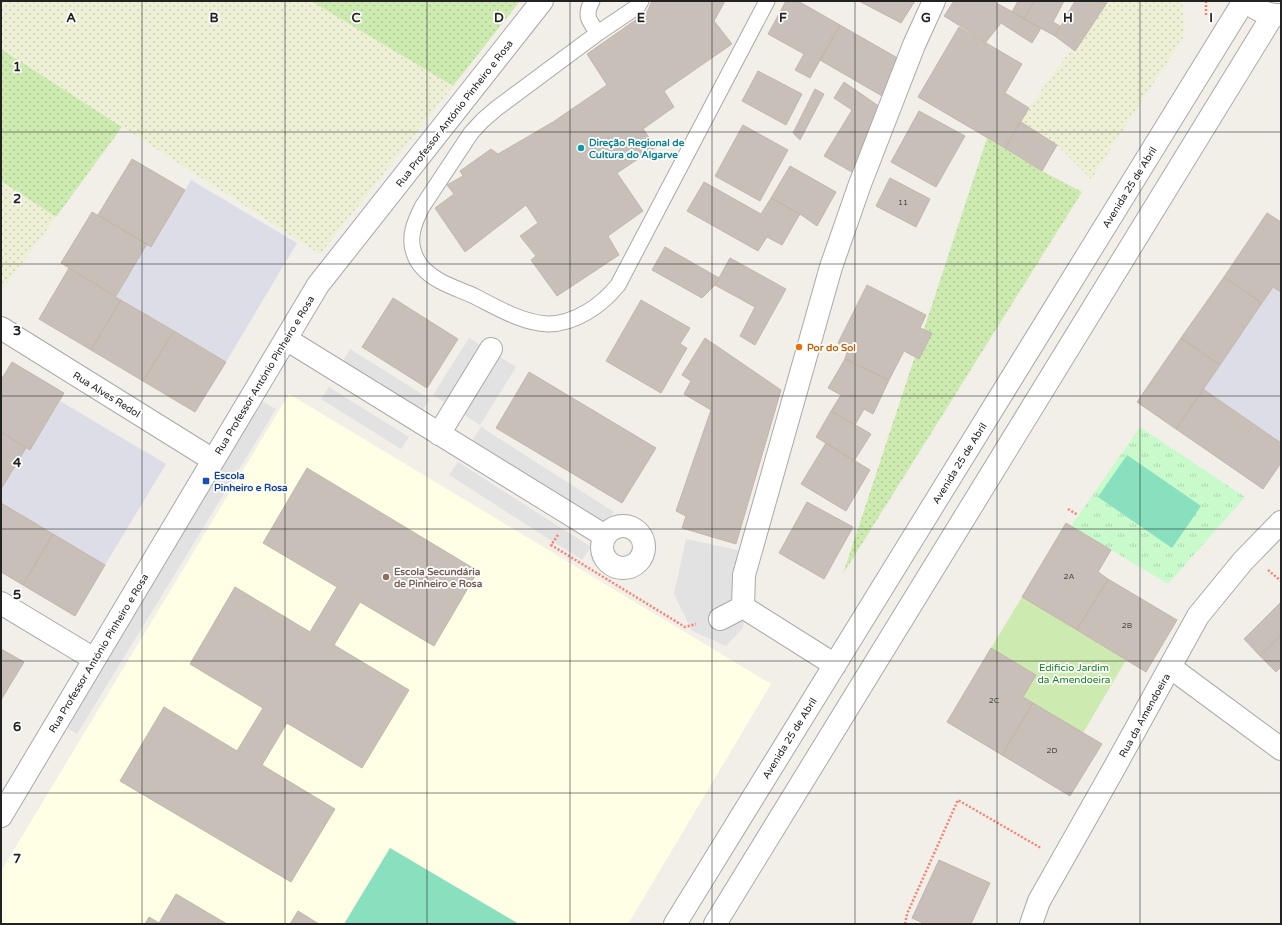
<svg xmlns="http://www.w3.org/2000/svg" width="1282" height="925" font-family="'Varela Round',sans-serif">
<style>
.education{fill:#ffffe5}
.farmland{fill:url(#farmland-dots)}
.grass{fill:url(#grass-dots)}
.park{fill:url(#park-tufts)}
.garden{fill:#cdebb0}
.pitch{fill:#88e0be}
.parking{fill:#e2e2e2}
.plaza{fill:#dddde8}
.building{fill:#c7bfb8;stroke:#c4b6ab}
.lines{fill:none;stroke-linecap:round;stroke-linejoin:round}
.service-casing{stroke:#a9a9a9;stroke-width:17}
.minor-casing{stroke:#a9a9a9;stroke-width:24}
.tertiary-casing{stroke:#a9a9a9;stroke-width:24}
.path{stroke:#fa8072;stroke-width:2.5;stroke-dasharray:2 2;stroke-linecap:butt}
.service{stroke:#fff;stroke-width:15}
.minor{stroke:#fff;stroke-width:22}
.tertiary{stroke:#fff;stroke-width:22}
.grid{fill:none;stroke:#222;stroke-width:1;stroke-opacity:0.55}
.culture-dot{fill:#0f9aa8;stroke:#fff;stroke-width:1.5}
.food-dot{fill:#e8710a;stroke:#fff;stroke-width:1.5}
.transit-dot{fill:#1a4fb4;stroke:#fff;stroke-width:1.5}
.education-dot{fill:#8d6e63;stroke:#fff;stroke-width:1.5}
.labels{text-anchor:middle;stroke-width:3.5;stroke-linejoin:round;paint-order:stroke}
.number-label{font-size:8px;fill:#4b4948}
.street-label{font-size:10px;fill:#222;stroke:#fff}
.culture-label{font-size:10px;font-weight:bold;fill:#0d838f;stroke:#fff;text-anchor:start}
.food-label{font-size:10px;font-weight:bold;fill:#c56008;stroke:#fff;text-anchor:start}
.transit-label{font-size:10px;font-weight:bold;fill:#164399;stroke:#fff;text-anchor:start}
.education-label{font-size:10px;font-weight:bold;fill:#785e54;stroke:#fff;text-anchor:start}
.park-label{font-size:10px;fill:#0c8416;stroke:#fff}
.grid-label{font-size:13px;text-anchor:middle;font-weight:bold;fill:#222;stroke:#fff;stroke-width:3.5;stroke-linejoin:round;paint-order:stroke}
</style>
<defs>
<pattern id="farmland-dots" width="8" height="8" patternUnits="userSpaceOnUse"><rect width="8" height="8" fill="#eef0d5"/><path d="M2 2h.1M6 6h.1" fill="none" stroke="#ccceb7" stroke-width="1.8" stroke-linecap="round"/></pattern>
<pattern id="grass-dots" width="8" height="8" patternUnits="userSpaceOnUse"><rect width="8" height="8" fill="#cdebb0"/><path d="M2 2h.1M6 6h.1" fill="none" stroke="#b0c997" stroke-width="1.8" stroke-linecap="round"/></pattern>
<pattern id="park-tufts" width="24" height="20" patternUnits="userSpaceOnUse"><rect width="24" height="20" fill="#c8facc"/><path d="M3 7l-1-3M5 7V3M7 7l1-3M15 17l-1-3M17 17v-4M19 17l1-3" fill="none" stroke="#acd6af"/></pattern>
</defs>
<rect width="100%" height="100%" fill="#f2efe9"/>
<path class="education" d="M 289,394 L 771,684 L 628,924 L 1,924 L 1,871 Z"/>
<path class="farmland" d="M 1,1 L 311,1 L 453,86 L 320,254 L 1,49 Z
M 1106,1 L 1182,1 L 1184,36 L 1091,179 L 1057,145 L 1021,122 L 1029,108 Z
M 1,182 L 56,217 L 1,291 Z"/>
<path class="grass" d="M 311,1 L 520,1 L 453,86 Z
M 1,49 L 122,127 L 56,217 L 1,181 Z
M 987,138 L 1042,171 L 1082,192 L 843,574 Z"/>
<path class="park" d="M 1140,427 L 1245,497 L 1168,584 L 1071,526 Z"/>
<path class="garden" d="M 1022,597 L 1126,660 L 1083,733 L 1023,697 L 1036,675 L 991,648 Z"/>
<path class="pitch" d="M 1127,455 L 1201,506 L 1172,548 L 1098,497 Z
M 390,848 L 519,924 L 344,924 Z"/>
<path class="parking" d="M 469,338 L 516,367 L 480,425 L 433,395 Z
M 350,349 L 430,399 L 422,411 L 343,361 Z
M 329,387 L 409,437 L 401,449 L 321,399 Z
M 259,400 L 276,409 L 77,734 L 62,725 Z
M 481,427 L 614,512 L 606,525 L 472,441 Z
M 458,462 L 591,547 L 582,560 L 449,475 Z
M 686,539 L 751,553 L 743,628 L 726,646 L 692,631 L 674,594 Z"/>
<path class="plaza" d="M 191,180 L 297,243 L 226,362 L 116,296 L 147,244 L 151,247 Z
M 1273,287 L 1281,292 L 1281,443 L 1203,389 Z
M 60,401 L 166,464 L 105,565 L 1,503 L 1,489 L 26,448 L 30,450 Z"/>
<path class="building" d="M 652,1 L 725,1 L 714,21 L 732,44 L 664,91 L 674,107 L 643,129 L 656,147 L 617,173 L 643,211 L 608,236 L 619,255 L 557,296 L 531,260 L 536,256 L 520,236 L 538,223 L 526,205 L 465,252 L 435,208 L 454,194 L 447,185 L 463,176 L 460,171 L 491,149 L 498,154 L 553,122 L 607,85 L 587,54 L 647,12 Z
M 786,1 L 798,1 L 840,25 L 810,78 L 795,70 L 804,54 L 768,34 Z
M 859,1 L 915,1 L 901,23 Z
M 954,1 L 993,1 L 1041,28 L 1032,43 L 1001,23 L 986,42 L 944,16 Z
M 1018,1 L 1034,1 L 1024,19 L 1012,12 Z
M 1034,1 L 1064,1 L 1053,22 L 1060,26 L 1055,36 L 1024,19 Z
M 1075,1 L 1108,1 L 1075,51 L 1055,36 Z
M 840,25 L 901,60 L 882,96 L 820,60 Z
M 959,27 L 1022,64 L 1005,93 L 1029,108 L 1005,148 L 918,97 Z
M 758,71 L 802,94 L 786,125 L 742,101 Z
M 844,82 L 880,107 L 857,175 L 824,156 L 852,110 L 834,98 Z
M 815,89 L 824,94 L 800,140 L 793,133 Z
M 919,111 L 965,136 L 936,187 L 891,162 Z
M 1021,122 L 1057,145 L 1042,171 L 1005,148 Z
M 743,125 L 788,150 L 760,201 L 715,176 Z
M 132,159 L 185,190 L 151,247 L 98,215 Z
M 790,166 L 836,192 L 817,226 L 800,214 L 771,198 Z
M 890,178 L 930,199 L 916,227 L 876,206 Z
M 704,182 L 761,214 L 771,198 L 800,214 L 782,245 L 767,237 L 758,251 L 687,211 Z
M 92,212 L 147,244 L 116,296 L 61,263 Z
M 1267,213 L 1281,222 L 1281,292 L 1273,287 L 1262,303 L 1224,277 Z
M 665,247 L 719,278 L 715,285 L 702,298 L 652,270 Z
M 730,258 L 786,289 L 755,345 L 740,336 L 755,307 L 715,285 Z
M 69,268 L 121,300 L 91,350 L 39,319 Z
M 1224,277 L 1262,303 L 1220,365 L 1181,338 Z
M 867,285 L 926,315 L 920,328 L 932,333 L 919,359 L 904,351 L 889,380 L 845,359 L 848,349 L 838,343 Z
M 393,298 L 458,339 L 427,388 L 362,347 Z
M 121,300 L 174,331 L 143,381 L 91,350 Z
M 641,300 L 690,328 L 680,344 L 687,348 L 661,393 L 606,361 Z
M 174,331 L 226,362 L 195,412 L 143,381 Z
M 705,338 L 781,390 L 736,544 L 682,528 L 686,516 L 676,511 L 711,410 L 684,394 L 691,381 L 682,375 Z
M 1181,338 L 1220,365 L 1176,429 L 1137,402 Z
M 845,359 L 889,380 L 873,414 L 864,409 L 855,425 L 831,411 L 841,395 L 828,388 Z
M 12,362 L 64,393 L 30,450 L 1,432 L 1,380 Z
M 529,372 L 656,448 L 622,503 L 496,428 Z
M 1203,389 L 1281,443 L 1281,463 L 1263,489 L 1176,429 Z
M 831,411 L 871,434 L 854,461 L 816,437 Z
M 1,432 L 26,448 L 1,489 Z
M 826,443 L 870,470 L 846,511 L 801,484 Z
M 307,468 L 478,571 L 434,646 L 360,602 L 334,645 L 409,690 L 362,768 L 287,723 L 262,765 L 335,809 L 291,882 L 120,781 L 164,707 L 237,751 L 263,708 L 190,664 L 235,587 L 310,632 L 337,587 L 263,543 Z
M 807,502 L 853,527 L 824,579 L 779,553 Z
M 1,503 L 53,534 L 23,585 L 1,572 Z
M 1066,523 L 1111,550 L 1098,572 L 1108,579 L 1077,630 L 1022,597 Z
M 53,534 L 105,565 L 75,616 L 23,585 Z
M 1108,579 L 1177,620 L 1146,672 L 1077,630 Z
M 1281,602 L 1281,635 L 1260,656 L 1244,639 Z
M 1281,635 L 1281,667 L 1276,672 L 1260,656 Z
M 991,648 L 1036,675 L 1023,697 L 1033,703 L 1002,755 L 947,722 Z
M 1,649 L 24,662 L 1,700 Z
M 1033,703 L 1102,744 L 1070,796 L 1002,755 Z
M 939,860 L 990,883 L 971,924 L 925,924 L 912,918 Z
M 176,894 L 227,924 L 145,924 L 149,917 L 159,923 Z
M 298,911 L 319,924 L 290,924 Z"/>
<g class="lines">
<g class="service-casing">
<path id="service" d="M 592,1 C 584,16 589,21 598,33
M 641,1 L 638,6 L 598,33 L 497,108 L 483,120 L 471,133 L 422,207 C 415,221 408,237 414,253 C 418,266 429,275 440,281 C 451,287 463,291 474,296 C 496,307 522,323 548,324 C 575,324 602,305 618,285 L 767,1"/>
</g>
<g class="minor-casing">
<path id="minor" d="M 1,328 L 213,460
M 286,339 L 605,536
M 439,434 L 491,349
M602 547a21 21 0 1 1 42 0a21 21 0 1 1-42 0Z
M 1,603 L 94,659
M 743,607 L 744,575 L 831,267 L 860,184 L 914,45 L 934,1
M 743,607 L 835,665
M 720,619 L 743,607
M 1170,667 L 1281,749
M 1,816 L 318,285 L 542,1
M 675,924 L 1244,1
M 715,924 L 1273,15
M 1031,924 L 1039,901 L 1112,772 L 1198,616 L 1243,561 L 1281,522"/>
</g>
<g class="tertiary-casing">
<path id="tertiary" d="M 1245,1 C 1256,9 1267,16 1281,15"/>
</g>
<path class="path" d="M 1206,1 L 1206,16
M 1068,509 L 1078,515
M 558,535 L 551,545 L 685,627 L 696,624
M 1268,570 L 1281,581
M 905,924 L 907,914 L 958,800 L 1041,848"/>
<use href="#service" class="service"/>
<use href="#minor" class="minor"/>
<use href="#tertiary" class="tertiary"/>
</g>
<path class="grid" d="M 142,1 L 142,924M 285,1 L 285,924M 427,1 L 427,924M 570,1 L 570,924M 712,1 L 712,924M 855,1 L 855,924M 997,1 L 997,924M 1140,1 L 1140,924M 1,132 L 1281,132M 1,264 L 1281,264M 1,396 L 1281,396M 1,529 L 1281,529M 1,661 L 1281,661M 1,793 L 1281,793"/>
<circle class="culture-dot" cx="581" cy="148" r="4"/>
<circle class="food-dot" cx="799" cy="347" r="4"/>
<rect class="transit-dot" x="202" y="477" width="8" height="8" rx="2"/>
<circle class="education-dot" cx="386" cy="577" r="4"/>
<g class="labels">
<g class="number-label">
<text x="903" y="205">11</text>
<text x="1069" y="579">2A</text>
<text x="1127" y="628">2B</text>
<text x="994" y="703">2C</text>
<text x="1052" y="753">2D</text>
</g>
<g class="street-label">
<text transform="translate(454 113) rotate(-52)" y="4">Rua Professor António Pinheiro e Rosa</text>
<text transform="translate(1129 187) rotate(-58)" y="4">Avenida 25 de Abril</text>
<text transform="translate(264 375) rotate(-59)" y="4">Rua Professor António Pinheiro e Rosa</text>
<text transform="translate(107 394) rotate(32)" y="4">Rua Alves Redol</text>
<text transform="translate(959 463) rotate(-58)" y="4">Avenida 25 de Abril</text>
<text transform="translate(98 653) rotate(-59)" y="4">Rua Professor António Pinheiro e Rosa</text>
<text transform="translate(1144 715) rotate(-61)" y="4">Rua da Amendoeira</text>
<text transform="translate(789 738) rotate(-58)" y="4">Avenida 25 de Abril</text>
</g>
<g class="culture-label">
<text x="589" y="146">Direção Regional de<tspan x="589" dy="12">Cultura do Algarve</tspan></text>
</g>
<g class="food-label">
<text x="807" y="351">Por do Sol</text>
</g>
<g class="transit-label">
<text x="214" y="479">Escola<tspan x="214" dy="12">Pinheiro e Rosa</tspan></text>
</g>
<g class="education-label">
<text x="394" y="575">Escola Secundária<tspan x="394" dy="12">de Pinheiro e Rosa</tspan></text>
</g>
<g class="park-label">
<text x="1074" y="671">Edificio Jardim<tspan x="1074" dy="12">da Amendoeira</tspan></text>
</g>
</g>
<g class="grid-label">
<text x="71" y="22">A</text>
<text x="214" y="22">B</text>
<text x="356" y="22">C</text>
<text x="499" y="22">D</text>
<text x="641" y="22">E</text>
<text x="783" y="22">F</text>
<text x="926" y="22">G</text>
<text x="1068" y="22">H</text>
<text x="1211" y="22">I</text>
<text x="17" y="71">1</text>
<text x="17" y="203">2</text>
<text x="17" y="335">3</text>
<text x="17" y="467">4</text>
<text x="17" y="599">5</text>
<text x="17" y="731">6</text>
<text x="17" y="863">7</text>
</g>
<rect width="1282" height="925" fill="none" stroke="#222222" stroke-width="4"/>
</svg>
